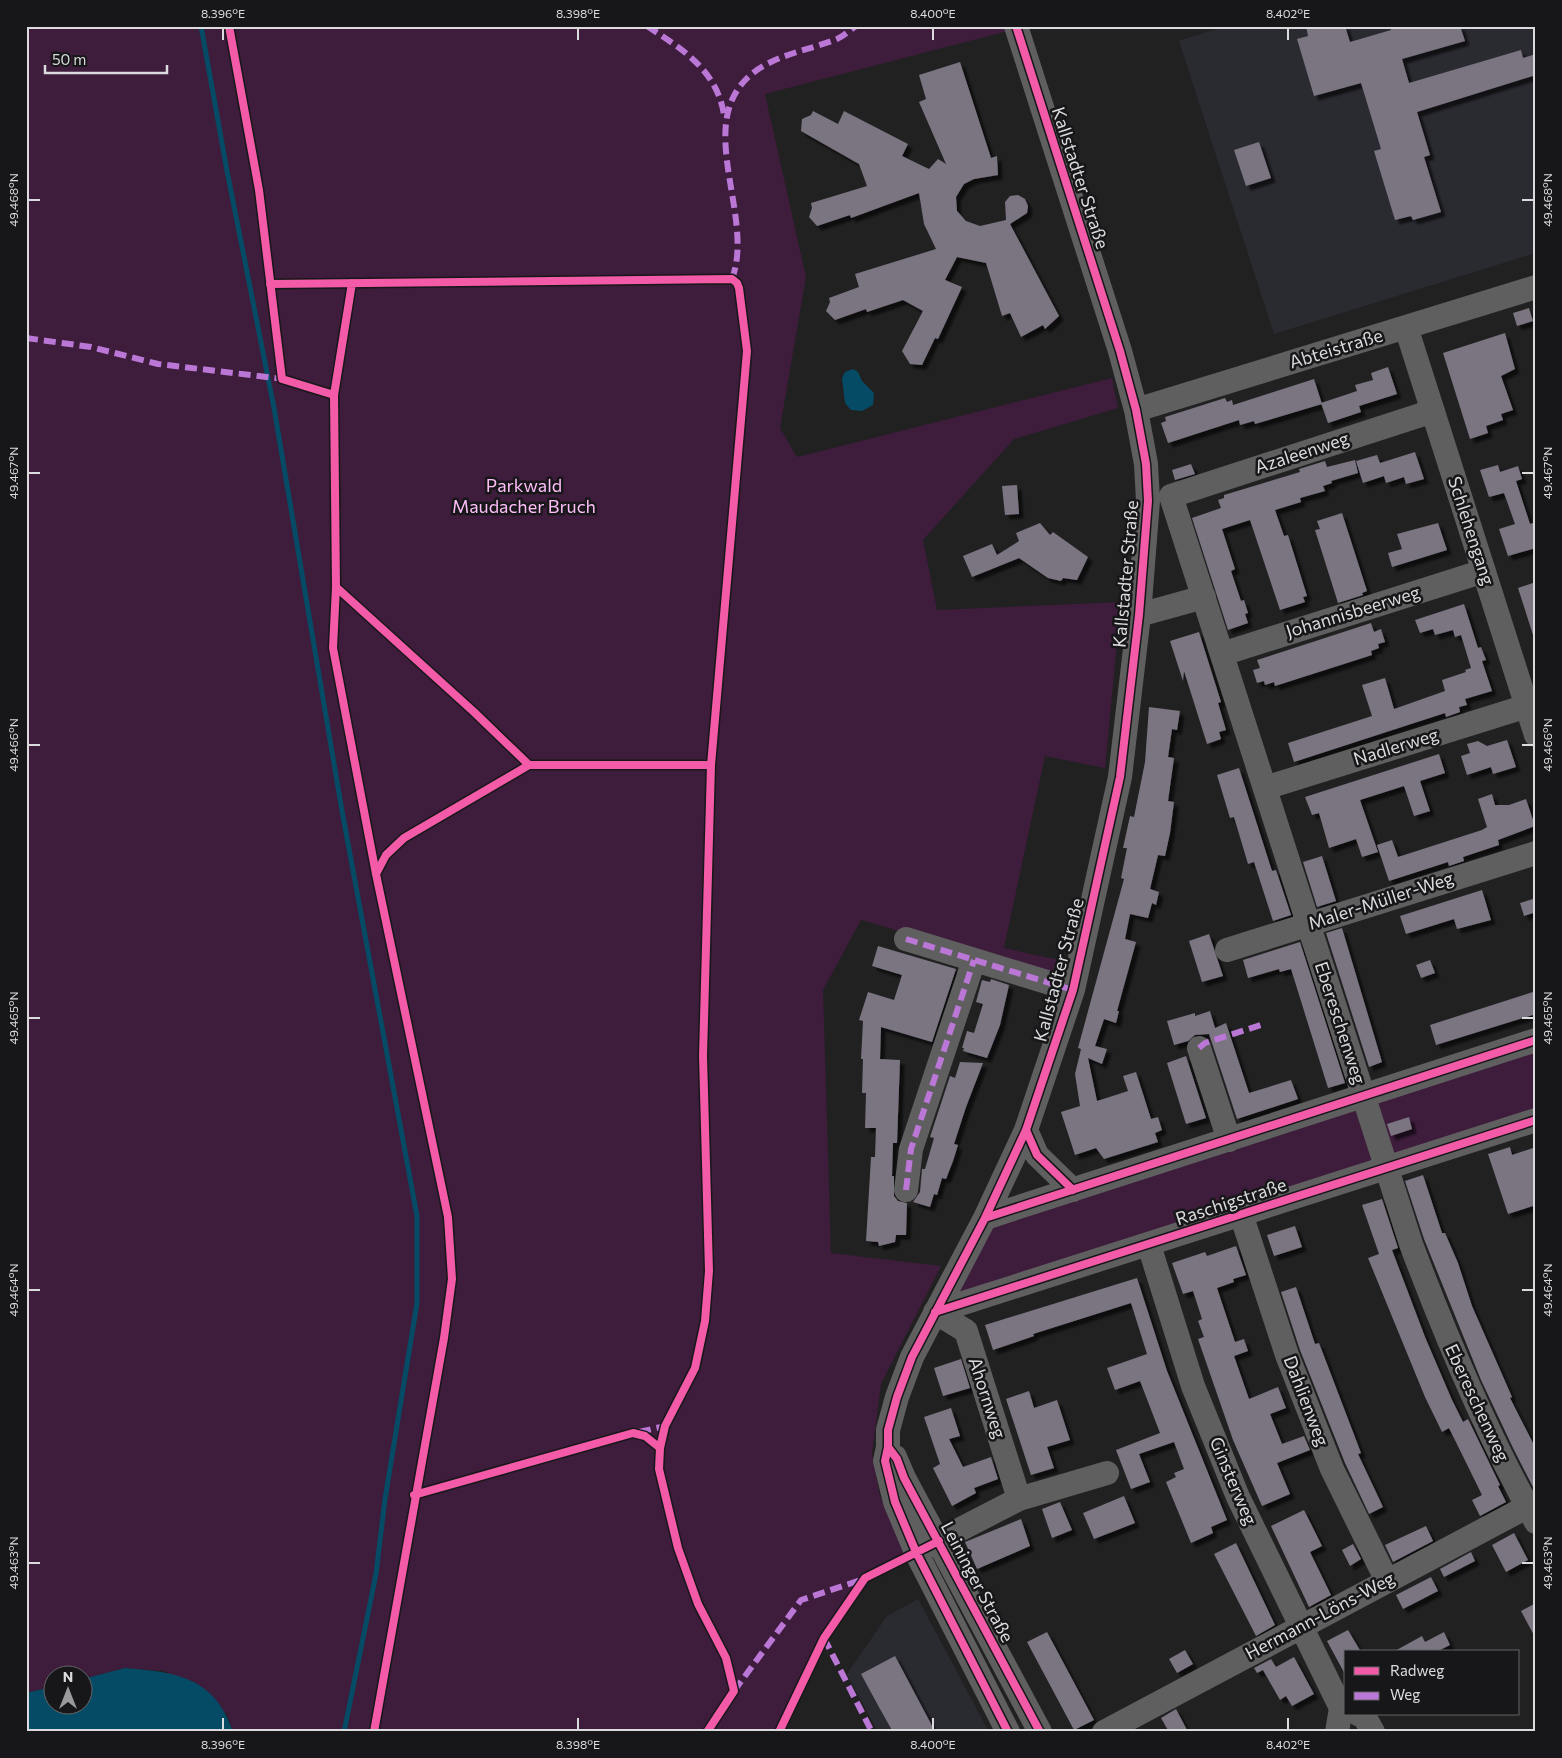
<svg xmlns="http://www.w3.org/2000/svg" width="1562" height="1758" font-family="Commissioner,sans-serif">
<style>
.built{fill:#2a2a31}
.green{fill:#3e1c3b}
.water{fill:#054b65}
.lines{fill:none;stroke-linecap:round;stroke-linejoin:round}
.stream{stroke:#054b65;stroke-width:5}
.building{fill:#7a7481;filter:url(#shadow)}
.minor{stroke:#5f5f5f;stroke-width:24}
.quiet{stroke:#ba77d6;stroke-width:6;stroke-dasharray:12 6;stroke-linecap:butt}
.cycleway-casing{stroke:#171719;stroke-width:11}
.cycleway{stroke:#f35aa7;stroke-width:8}
.ticks{fill:none;stroke:#dbdbdd;stroke-width:2}
.labels{text-anchor:middle;stroke-width:5;stroke-linejoin:round;paint-order:stroke}
.street-label{font-size:18px;fill:#dbdbdd;stroke:#171719}
.park-label{font-size:18px;fill:#ffbef8;stroke:#171719}
.neatline{fill:none;stroke:#dbdbdd;stroke-width:2}
.ticks-label{font-size:12px;text-anchor:middle;fill:#dbdbdd}
</style>
<defs>
<filter id="shadow"><feDropShadow dx="4.5" dy="4.5" stdDeviation="1" flood-color="#0009"/></filter>
</defs>
<rect width="100%" height="100%" fill="#212122"/>
<path class="built" d="M 1225,26 L 1536,26 L 1536,253 L 1274,334 L 1179,41 Z
M 918,1599 L 989,1732 L 878,1732 L 847,1674 L 887,1616 Z"/>
<path class="green" d="M 26,26 L 1007,26 L 1008,31 L 765,94 L 806,277 L 780,428 L 797,457 L 1112,378 L 1118,408 L 1014,439 L 923,540 L 937,610 L 1121,602 L 1105,768 L 1045,756 L 1004,948 L 1063,961 L 1061,978 L 861,920 L 823,990 L 831,1253 L 941,1266 L 881,1384 L 872,1454 L 880,1497 L 910,1550 L 862,1575 L 819,1636 L 774,1732 L 233,1732 L 227,1714 L 165,1671 L 125,1668 L 83,1679 L 82,1676 L 52,1676 L 52,1687 L 26,1693 Z
M 1536,1040 L 1536,1120 L 935,1312 L 985,1218 Z"/>
<path class="water" d="M 853,369 L 858,372 L 862,381 L 874,393 L 873,405 L 862,411 L 851,410 L 845,403 L 842,378 L 845,372 Z
M 125,1668 C 176,1672 215,1677 233,1732 L 26,1732 L 26,1693 L 52,1687 L 52,1706 L 82,1706 L 83,1679 Z"/>
<g class="lines">
<path class="stream" d="M 201,26 L 227,171 L 274,408 L 342,811 L 417,1216 L 417,1303 L 385,1499 L 376,1574 L 344,1732"/>
</g>
<path class="building" d="M 1306,26 L 1345,26 L 1350,42 L 1391,30 L 1390,26 L 1460,26 L 1465,41 L 1402,59 L 1409,83 L 1521,50 L 1523,58 L 1536,54 L 1536,75 L 1417,112 L 1430,155 L 1424,157 L 1441,212 L 1413,220 L 1411,216 L 1395,220 L 1374,151 L 1381,149 L 1361,83 L 1314,96 L 1297,39 L 1308,36 Z
M 960,62 L 991,158 L 997,156 L 998,175 L 974,179 L 964,184 L 956,197 L 957,211 L 966,221 L 980,226 L 1006,220 L 1005,202 L 1010,196 L 1018,195 L 1025,199 L 1028,206 L 1027,213 L 1010,224 L 1059,316 L 1045,329 L 1043,325 L 1021,337 L 1010,313 L 1002,316 L 986,263 L 957,257 L 945,280 L 962,287 L 938,339 L 935,338 L 922,365 L 910,364 L 902,351 L 923,311 L 903,300 L 867,312 L 866,309 L 835,320 L 826,311 L 830,302 L 829,298 L 859,287 L 855,274 L 936,249 L 924,224 L 919,193 L 851,218 L 850,215 L 817,226 L 809,217 L 812,208 L 811,203 L 867,186 L 859,164 L 801,131 L 802,119 L 811,115 L 813,111 L 838,124 L 844,111 L 908,144 L 902,156 L 929,169 L 938,159 L 946,164 L 919,102 L 926,99 L 919,75 Z
M 1259,142 L 1271,178 L 1246,186 L 1234,150 Z
M 1529,308 L 1533,321 L 1517,326 L 1513,313 Z
M 1505,333 L 1515,369 L 1501,376 L 1513,410 L 1501,414 L 1503,420 L 1486,426 L 1488,433 L 1470,439 L 1443,353 Z
M 1388,367 L 1397,394 L 1359,406 L 1361,412 L 1328,423 L 1321,403 L 1357,391 L 1355,385 L 1373,380 L 1371,373 Z
M 1314,379 L 1322,404 L 1255,424 L 1254,421 L 1240,425 L 1239,420 L 1168,443 L 1161,423 L 1166,421 L 1165,417 L 1225,398 L 1227,402 L 1232,400 L 1233,405 Z
M 1415,452 L 1424,479 L 1406,484 L 1404,477 L 1386,483 L 1384,476 L 1363,483 L 1356,461 L 1377,455 L 1380,463 Z
M 1355,460 L 1358,473 L 1331,481 L 1332,483 L 1323,486 L 1325,491 L 1300,498 L 1301,502 L 1275,510 L 1284,536 L 1288,535 L 1307,596 L 1303,597 L 1305,602 L 1280,610 L 1250,520 L 1222,529 L 1235,569 L 1231,571 L 1241,601 L 1244,600 L 1248,613 L 1245,614 L 1248,623 L 1228,630 L 1192,518 L 1221,508 L 1218,500 L 1224,498 L 1224,495 L 1300,472 L 1299,469 L 1325,461 L 1327,467 Z
M 1191,464 L 1195,474 L 1175,480 L 1172,470 Z
M 1498,465 L 1500,472 L 1518,466 L 1522,479 L 1516,481 L 1530,524 L 1536,522 L 1536,548 L 1508,556 L 1499,529 L 1515,524 L 1504,493 L 1489,497 L 1480,470 Z
M 1017,485 L 1019,514 L 1005,515 L 1002,486 Z
M 1342,513 L 1367,591 L 1362,593 L 1363,595 L 1338,603 L 1315,530 L 1320,529 L 1317,521 Z
M 1040,523 L 1050,535 L 1053,532 L 1088,557 L 1077,580 L 1063,578 L 1061,581 L 1048,578 L 1019,558 L 972,577 L 963,556 L 992,544 L 997,555 L 1019,541 L 1016,533 Z
M 1438,523 L 1447,550 L 1392,567 L 1388,553 L 1402,549 L 1397,534 Z
M 1536,582 L 1536,635 L 1533,635 L 1518,588 Z
M 1464,604 L 1478,648 L 1481,647 L 1486,660 L 1482,661 L 1492,691 L 1465,699 L 1467,705 L 1459,707 L 1460,712 L 1446,717 L 1445,713 L 1294,762 L 1288,743 L 1372,716 L 1362,685 L 1385,678 L 1394,709 L 1445,691 L 1442,680 L 1466,672 L 1465,670 L 1471,668 L 1461,635 L 1455,637 L 1453,630 L 1435,635 L 1433,629 L 1420,633 L 1415,620 Z
M 1371,623 L 1374,632 L 1381,629 L 1385,642 L 1378,644 L 1379,648 L 1371,651 L 1372,655 L 1275,686 L 1274,682 L 1265,685 L 1264,681 L 1257,683 L 1253,670 L 1260,668 L 1257,660 Z
M 1199,632 L 1221,702 L 1218,703 L 1226,730 L 1219,732 L 1221,739 L 1207,744 L 1184,671 L 1183,681 L 1170,641 Z
M 1149,707 L 1180,711 L 1177,730 L 1172,729 L 1168,757 L 1174,758 L 1168,801 L 1174,802 L 1170,833 L 1165,856 L 1158,855 L 1150,889 L 1159,892 L 1156,905 L 1152,903 L 1148,918 L 1130,914 L 1125,939 L 1136,942 L 1117,1011 L 1119,1011 L 1116,1023 L 1104,1019 L 1095,1046 L 1107,1049 L 1102,1064 L 1088,1058 L 1097,1101 L 1128,1091 L 1123,1076 L 1136,1072 L 1151,1119 L 1158,1117 L 1162,1130 L 1155,1133 L 1158,1142 L 1104,1159 L 1096,1148 L 1075,1155 L 1061,1112 L 1080,1106 L 1075,1074 L 1081,1049 L 1078,1048 L 1124,879 L 1121,878 L 1127,848 L 1123,848 L 1130,816 L 1134,817 L 1145,762 Z
M 1507,740 L 1516,767 L 1493,774 L 1491,767 L 1467,775 L 1461,756 L 1470,753 L 1467,744 L 1478,741 L 1487,746 Z
M 1439,754 L 1445,773 L 1420,781 L 1430,811 L 1414,816 L 1404,786 L 1360,800 L 1378,852 L 1362,857 L 1356,839 L 1329,848 L 1319,813 L 1312,815 L 1305,797 Z
M 1239,768 L 1272,871 L 1276,870 L 1291,915 L 1273,921 L 1254,862 L 1248,864 L 1234,817 L 1230,818 L 1217,775 Z
M 1492,794 L 1495,805 L 1509,805 L 1526,799 L 1535,826 L 1498,840 L 1499,845 L 1463,857 L 1464,861 L 1449,866 L 1448,862 L 1389,881 L 1377,845 L 1392,840 L 1398,857 L 1482,830 L 1487,827 L 1478,799 Z
M 1322,856 L 1336,901 L 1317,907 L 1303,862 Z
M 1482,890 L 1491,920 L 1457,929 L 1454,919 L 1406,934 L 1400,916 Z
M 1536,898 L 1536,912 L 1524,916 L 1520,903 Z
M 1342,928 L 1382,1062 L 1369,1067 L 1326,933 Z
M 1209,934 L 1223,976 L 1202,982 L 1189,941 Z
M 1300,942 L 1345,1083 L 1328,1088 L 1291,969 L 1280,972 L 1279,969 L 1248,978 L 1243,960 Z
M 878,946 L 956,969 L 932,1042 L 881,1027 L 880,1059 L 900,1060 L 897,1143 L 893,1143 L 892,1176 L 894,1176 L 894,1196 L 898,1201 L 907,1203 L 906,1235 L 896,1235 L 895,1242 L 879,1246 L 878,1242 L 866,1241 L 871,1157 L 875,1157 L 876,1128 L 865,1128 L 866,1093 L 862,1093 L 863,1059 L 861,1059 L 863,1021 L 859,1020 L 868,992 L 894,1000 L 902,975 L 872,966 Z
M 1430,960 L 1435,973 L 1421,978 L 1416,965 Z
M 991,979 L 1009,985 L 1000,1025 L 987,1058 L 963,1051 L 964,1048 L 962,1048 L 967,1031 L 974,1033 L 983,1004 L 976,1002 L 982,980 L 990,982 Z
M 1536,991 L 1536,1014 L 1436,1045 L 1430,1025 Z
M 1210,1011 L 1215,1028 L 1226,1023 L 1249,1093 L 1291,1080 L 1298,1099 L 1237,1119 L 1209,1034 L 1195,1035 L 1188,1041 L 1174,1045 L 1167,1021 L 1195,1013 L 1195,1016 Z
M 1186,1056 L 1206,1118 L 1186,1124 L 1167,1063 Z
M 960,1062 L 983,1063 L 966,1107 L 954,1144 L 958,1145 L 953,1161 L 946,1179 L 942,1178 L 937,1195 L 934,1194 L 930,1207 L 913,1202 L 920,1192 L 922,1169 L 925,1169 L 934,1138 L 930,1137 L 950,1076 L 955,1078 Z
M 1409,1117 L 1412,1129 L 1391,1136 L 1387,1124 Z
M 1510,1147 L 1512,1155 L 1536,1147 L 1536,1205 L 1508,1214 L 1488,1154 Z
M 1423,1175 L 1442,1233 L 1445,1233 L 1458,1263 L 1472,1306 L 1512,1397 L 1510,1398 L 1536,1449 L 1536,1488 L 1534,1489 L 1513,1448 L 1481,1380 L 1424,1239 L 1405,1181 Z
M 1382,1199 L 1398,1248 L 1392,1250 L 1425,1337 L 1452,1400 L 1463,1422 L 1468,1419 L 1500,1485 L 1498,1486 L 1506,1502 L 1480,1516 L 1472,1500 L 1482,1495 L 1449,1428 L 1442,1432 L 1425,1397 L 1368,1258 L 1379,1254 L 1362,1205 Z
M 1295,1226 L 1302,1247 L 1274,1256 L 1267,1235 Z
M 1236,1246 L 1246,1275 L 1233,1279 L 1234,1282 L 1217,1288 L 1235,1342 L 1244,1339 L 1248,1351 L 1234,1356 L 1249,1399 L 1278,1387 L 1286,1408 L 1270,1414 L 1282,1444 L 1304,1436 L 1310,1450 L 1277,1463 L 1290,1494 L 1262,1506 L 1233,1440 L 1198,1339 L 1204,1337 L 1198,1321 L 1202,1319 L 1193,1291 L 1183,1294 L 1172,1263 L 1205,1252 L 1207,1256 Z
M 1137,1278 L 1167,1371 L 1227,1520 L 1211,1527 L 1213,1533 L 1191,1543 L 1166,1482 L 1176,1477 L 1174,1473 L 1184,1469 L 1174,1442 L 1139,1454 L 1150,1482 L 1131,1489 L 1116,1450 L 1160,1433 L 1140,1381 L 1115,1390 L 1107,1368 L 1147,1354 L 1131,1303 L 1033,1334 L 1034,1336 L 993,1350 L 985,1325 Z
M 1296,1287 L 1315,1344 L 1319,1343 L 1361,1453 L 1358,1454 L 1383,1507 L 1369,1514 L 1345,1463 L 1300,1350 L 1281,1292 Z
M 961,1359 L 970,1388 L 943,1396 L 934,1368 Z
M 1029,1391 L 1034,1408 L 1057,1400 L 1070,1440 L 1047,1447 L 1054,1468 L 1031,1475 L 1006,1399 Z
M 951,1408 L 960,1436 L 949,1439 L 963,1467 L 991,1457 L 998,1479 L 974,1488 L 976,1493 L 952,1506 L 933,1468 L 940,1464 L 924,1417 Z
M 1124,1496 L 1135,1523 L 1094,1539 L 1083,1513 Z
M 1060,1502 L 1072,1530 L 1052,1538 L 1042,1509 Z
M 1304,1510 L 1322,1546 L 1310,1552 L 1331,1595 L 1309,1607 L 1271,1526 Z
M 1021,1519 L 1030,1546 L 977,1569 L 965,1542 Z
M 1426,1526 L 1433,1541 L 1393,1562 L 1385,1545 Z
M 1514,1533 L 1528,1560 L 1506,1572 L 1492,1545 Z
M 1236,1543 L 1275,1625 L 1256,1636 L 1214,1554 Z
M 1353,1544 L 1361,1559 L 1350,1566 L 1342,1550 Z
M 1471,1552 L 1475,1561 L 1444,1577 L 1440,1569 Z
M 1431,1577 L 1438,1591 L 1403,1609 L 1396,1595 Z
M 1536,1603 L 1536,1639 L 1521,1611 Z
M 1348,1630 L 1361,1652 L 1346,1652 L 1346,1676 L 1327,1641 Z
M 1047,1632 L 1094,1720 L 1074,1730 L 1027,1642 Z
M 1444,1632 L 1450,1645 L 1436,1652 L 1393,1652 L 1422,1636 L 1425,1642 Z
M 1185,1650 L 1193,1664 L 1177,1673 L 1169,1659 Z
M 895,1656 L 930,1722 L 935,1732 L 893,1732 L 880,1709 L 861,1674 Z
M 1294,1657 L 1314,1694 L 1292,1706 L 1286,1696 L 1280,1700 L 1263,1670 L 1257,1673 L 1254,1668 L 1271,1659 L 1276,1667 Z
M 1176,1709 L 1188,1732 L 1169,1732 L 1161,1718 Z"/>
<g class="lines">
<path class="minor" d="M 1406,327 L 1536,735
M 1136,410 L 1536,287
M 1433,411 L 1171,496 L 1411,1244 C 1447,1340 1486,1433 1536,1522
M 1139,615 L 1204,597
M 1222,654 L 1484,571
M 1265,788 L 1527,706
M 906,939 L 1073,990
M 1227,950 L 1536,853
M 1199,1048 L 1229,1140
M 1026,1130 L 1037,1155 L 1073,1190
M 906,1190 L 911,1149 L 974,960
M 1241,1214 L 1287,1355 L 1332,1469 L 1387,1581
M 985,1218 L 1536,1040
M 1149,1245 L 1193,1386 L 1238,1497 L 1341,1708 L 1337,1732
M 935,1312 L 1536,1120
M 935,1312 L 966,1331 L 1019,1499
M 895,1457 L 904,1478 L 1040,1732
M 924,1548 L 1019,1499 L 1107,1473
M 1358,1714 L 1364,1716 L 1373,1732
M 1008,1732 L 916,1552 L 895,1502 L 885,1461 L 888,1447 L 888,1430 L 897,1397 L 912,1357 L 985,1218 L 1026,1130 L 1073,990 L 1120,777 L 1139,615 L 1148,501 L 1146,464 L 1136,410 L 1120,351 L 1016,26
M 1104,1732 L 1536,1502"/>
<path class="quiet" d="M 647,26 C 682,49 717,70 724,115
M 732,279 C 756,215 691,122 753,73 C 777,54 810,50 837,39 C 844,36 850,30 856,26
M 26,338 L 91,347 L 158,364 L 284,379
M 906,939 L 1073,990
M 1199,1048 L 1205,1043 L 1261,1025
M 906,1190 L 911,1149 L 974,960
M 639,1432 L 665,1426
M 824,1638 L 872,1732
M 734,1691 L 801,1600 L 864,1579"/>
<g class="cycleway-casing">
<path id="cycleway" d="M 229,26 L 259,190 L 282,379 L 334,395
M 352,283 L 334,395 L 336,587 L 333,648 L 376,874 L 448,1217 L 452,1279 L 444,1338 L 374,1732
M 270,284 L 732,279 L 737,283 L 739,288 L 747,351 L 711,765 L 703,1056 L 709,1271 L 705,1321 L 695,1368 L 665,1426 L 660,1448 L 659,1469 L 678,1548 L 698,1604 L 726,1658 L 734,1691 L 707,1732
M 336,587 L 474,712 L 529,765
M 376,874 L 386,855 L 404,838 L 529,765 L 711,765
M 1026,1130 L 1037,1155 L 1073,1190
M 985,1218 L 1536,1040
M 935,1312 L 1536,1120
M 888,1447 L 897,1459 L 904,1478 L 1040,1732
M 414,1495 L 633,1433 L 645,1436 L 660,1448
M 779,1732 L 824,1638 L 865,1578 L 939,1541
M 1008,1732 L 916,1552 L 895,1502 L 885,1461 L 888,1447 L 888,1430 L 897,1397 L 912,1357 L 985,1218 L 1026,1130 L 1073,990 L 1120,777 L 1139,615 L 1148,501 L 1146,464 L 1136,410 L 1120,351 L 1016,26"/>
</g>
<use href="#cycleway" class="cycleway"/>
</g>
<path class="ticks" d="M 223,28 L 223,40M 578,28 L 578,40M 933,28 L 933,40M 1288,28 L 1288,40M 28,200 L 40,200M 1522,200 L 1534,200M 28,473 L 40,473M 1522,473 L 1534,473M 28,745 L 40,745M 1522,745 L 1534,745M 28,1018 L 40,1018M 1522,1018 L 1534,1018M 28,1290 L 40,1290M 1522,1290 L 1534,1290M 28,1563 L 40,1563M 1522,1563 L 1534,1563M 223,1718 L 223,1730M 578,1718 L 578,1730M 933,1718 L 933,1730M 1288,1718 L 1288,1730"/>
<g class="labels">
<g class="street-label">
<text transform="translate(1080 178) rotate(72)" y="6">Kallstadter Straße</text>
<text transform="translate(1336 349) rotate(-17)" y="6">Abteistraße</text>
<text transform="translate(1302 453) rotate(-18)" y="6">Azaleenweg</text>
<text transform="translate(1471 531) rotate(72)" y="6">Schlehengang</text>
<text transform="translate(1126 574) rotate(-85)" y="6">Kallstadter Straße</text>
<text transform="translate(1353 612) rotate(-17)" y="6">Johannisbeerweg</text>
<text transform="translate(1396 747) rotate(-17)" y="6">Nadlerweg</text>
<text transform="translate(1381 901) rotate(-18)" y="6">Maler-Müller-Weg</text>
<text transform="translate(1059 970) rotate(-75)" y="6">Kallstadter Straße</text>
<text transform="translate(1340 1023) rotate(72)" y="6">Ebereschenweg</text>
<text transform="translate(1231 1202) rotate(-18)" y="6">Raschigstraße</text>
<text transform="translate(987 1398) rotate(72)" y="6">Ahornweg</text>
<text transform="translate(1306 1401) rotate(69)" y="6">Dahlienweg</text>
<text transform="translate(1477 1403) rotate(65)" y="6">Ebereschenweg</text>
<text transform="translate(1233 1481) rotate(67)" y="6">Ginsterweg</text>
<text transform="translate(977 1582) rotate(62)" y="6">Leininger Straße</text>
<text transform="translate(1320 1616) rotate(-28)" y="6">Hermann-Löns-Weg</text>
</g>
<g class="park-label">
<text x="524" y="492">Parkwald<tspan x="524" dy="21">Maudacher Bruch</tspan></text>
</g>
</g>
<rect width="1562" height="1758" fill="none" stroke="#171719" stroke-width="55"/>
<rect x="1344" y="1650" width="175" height="65" fill="#171719" stroke="#656567"/>
<rect x="1354" y="1667" width="25" height="8" fill="#f35aa7" stroke="#656567"/>
<text x="1390" y="1676" font-size="15" fill="#dbdbdd">Radweg</text>
<rect x="1354" y="1692" width="25" height="8" fill="#ba77d6" stroke="#656567"/>
<text x="1390" y="1700" font-size="15" fill="#dbdbdd">Weg</text>
<g transform="translate(68 1690)"><circle r="24" fill="#171719" stroke="#656567"/>
<path d="M0-4L9 19L0 12L-9 19Z" fill="#9a9a9c"/>
<text y="-8" font-size="14" font-weight="bold" text-anchor="middle" fill="#dbdbdd">N</text>
</g>
<path d="M45 65v8h122v-8" fill="none" stroke="#dbdbdd" stroke-width="2.5"/>
<text x="52" y="65" font-size="15" fill="#dbdbdd" stroke="#171719" stroke-width="4" paint-order="stroke">50 m</text>
<rect x="28" y="28" width="1506" height="1702" class="neatline"/>
<g class="ticks-label">
<text x="223" y="18">8.396°E</text>
<text x="578" y="18">8.398°E</text>
<text x="933" y="18">8.400°E</text>
<text x="1288" y="18">8.402°E</text>
<text transform="translate(14 200) rotate(-90)" y="4">49.468°N</text>
<text transform="translate(1548 200) rotate(-90)" y="4">49.468°N</text>
<text transform="translate(14 473) rotate(-90)" y="4">49.467°N</text>
<text transform="translate(1548 473) rotate(-90)" y="4">49.467°N</text>
<text transform="translate(14 745) rotate(-90)" y="4">49.466°N</text>
<text transform="translate(1548 745) rotate(-90)" y="4">49.466°N</text>
<text transform="translate(14 1018) rotate(-90)" y="4">49.465°N</text>
<text transform="translate(1548 1018) rotate(-90)" y="4">49.465°N</text>
<text transform="translate(14 1290) rotate(-90)" y="4">49.464°N</text>
<text transform="translate(1548 1290) rotate(-90)" y="4">49.464°N</text>
<text transform="translate(14 1563) rotate(-90)" y="4">49.463°N</text>
<text transform="translate(1548 1563) rotate(-90)" y="4">49.463°N</text>
<text x="223" y="1749">8.396°E</text>
<text x="578" y="1749">8.398°E</text>
<text x="933" y="1749">8.400°E</text>
<text x="1288" y="1749">8.402°E</text>
</g>
</svg>
